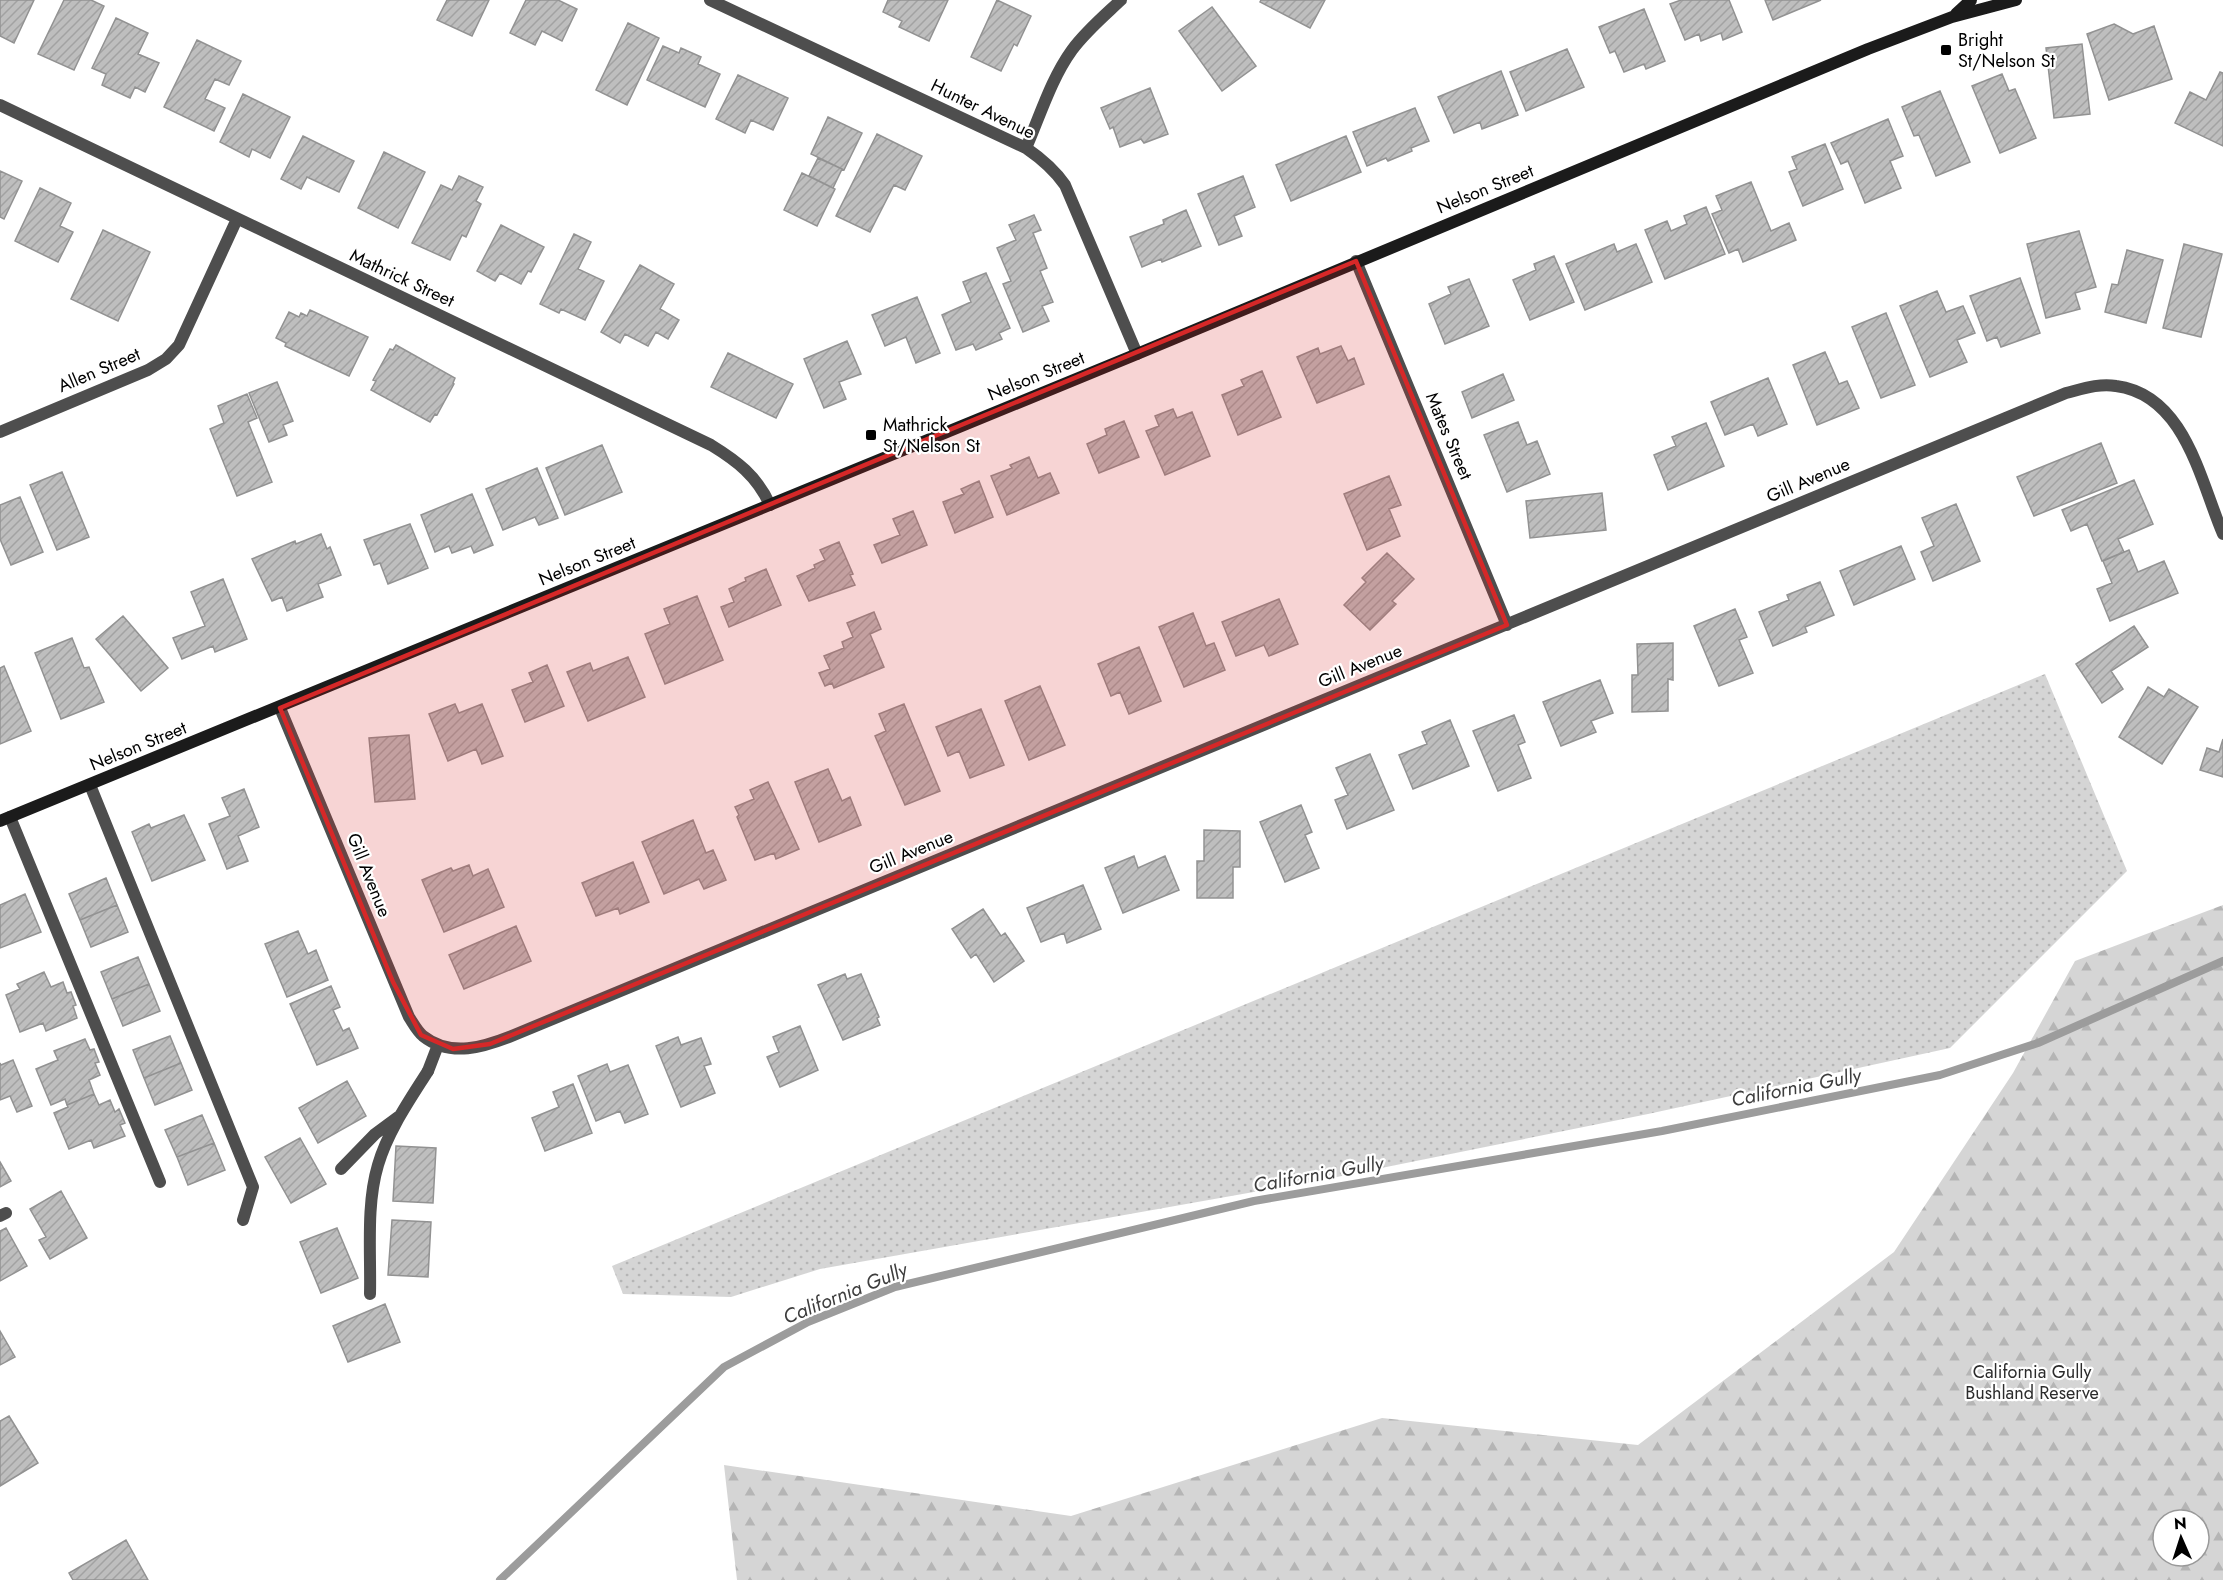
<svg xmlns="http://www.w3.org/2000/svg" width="2223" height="1580" font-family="Jost,sans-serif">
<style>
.grass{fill:url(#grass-dots)}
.forest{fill:url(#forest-firs);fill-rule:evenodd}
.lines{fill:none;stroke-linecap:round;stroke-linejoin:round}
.stream{stroke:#9c9c9c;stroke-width:8}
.building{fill:url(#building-hatch);stroke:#929292;stroke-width:1.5}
.lane{stroke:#4e4e4e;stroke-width:12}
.street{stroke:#4e4e4e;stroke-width:12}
.secondary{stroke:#1b1b1b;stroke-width:12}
.marked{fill:#d62828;fill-opacity:0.2;stroke:#d62828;stroke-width:4.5;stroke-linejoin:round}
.poi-dot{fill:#000;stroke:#fff;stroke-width:2}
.labels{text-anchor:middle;stroke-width:4.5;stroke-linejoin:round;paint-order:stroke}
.poi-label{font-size:18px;fill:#000;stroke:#fff;text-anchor:start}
.street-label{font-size:18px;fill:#000;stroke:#fff}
.park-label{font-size:18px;fill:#2c2c2c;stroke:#fff}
.water-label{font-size:20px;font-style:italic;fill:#3d3d3d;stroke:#fff}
</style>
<defs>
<pattern id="grass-dots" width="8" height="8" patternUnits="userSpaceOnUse" patternTransform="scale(1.5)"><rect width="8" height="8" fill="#d5d5d5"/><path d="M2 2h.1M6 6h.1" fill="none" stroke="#b5b5b5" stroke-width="1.8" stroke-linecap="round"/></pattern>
<pattern id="forest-firs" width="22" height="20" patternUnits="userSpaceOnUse" patternTransform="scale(1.5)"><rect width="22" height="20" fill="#d5d5d5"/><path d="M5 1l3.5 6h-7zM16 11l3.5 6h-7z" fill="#b5b5b5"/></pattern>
<pattern id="building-hatch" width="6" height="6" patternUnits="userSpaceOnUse" patternTransform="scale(1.5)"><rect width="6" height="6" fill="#bebebe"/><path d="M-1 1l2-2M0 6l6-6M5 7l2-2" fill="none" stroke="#a2a2a2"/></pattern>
</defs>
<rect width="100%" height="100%" fill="#fff"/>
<path class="grass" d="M 2045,674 L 2127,871 L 1950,1048 L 1648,1114 L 1322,1180 L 820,1269 L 731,1297 L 623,1294 L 612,1266 Z"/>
<path class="forest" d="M 2223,905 L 2223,1580 L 737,1580 L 724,1465 L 1071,1516 L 1382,1418 L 1638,1445 L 1894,1252 L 2013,1073 L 2075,961 ZM 2163,1520 L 2199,1520 L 2199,1556 L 2163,1556 Z"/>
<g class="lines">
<path class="stream" d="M 500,1580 L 724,1367 L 808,1322 L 895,1287 L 1254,1201 L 1662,1131 L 1940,1075 L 2038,1043 L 2223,961"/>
</g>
<path class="building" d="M 0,0 L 34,0 L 14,43 L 0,36 Z
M 64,0 L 91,0 L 104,6 L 74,70 L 38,54 Z
M 447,0 L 489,0 L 472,36 L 437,20 Z
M 526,0 L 558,0 L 577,9 L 562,41 L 542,31 L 535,45 L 510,33 Z
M 888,0 L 948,0 L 929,41 L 899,27 L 902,21 L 883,12 Z
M 997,0 L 1031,16 L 1017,46 L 1014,44 L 1001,71 L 971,57 Z
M 1261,0 L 1325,0 L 1310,28 L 1260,2 Z
M 1681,0 L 1729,0 L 1742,32 L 1723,40 L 1721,33 L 1701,41 L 1699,34 L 1685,40 L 1670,4 Z
M 1765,0 L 1821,0 L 1773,20 Z
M 1212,7 L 1256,66 L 1222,91 L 1179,31 Z
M 1644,9 L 1665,61 L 1646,69 L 1644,64 L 1624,72 L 1615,51 L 1610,53 L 1599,27 Z
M 116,18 L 148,33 L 138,54 L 159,63 L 145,92 L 135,87 L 130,98 L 102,85 L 106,74 L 92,68 Z
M 628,23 L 659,38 L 627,105 L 596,90 Z
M 2114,24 L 2133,34 L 2154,26 L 2172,79 L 2109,100 L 2087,34 Z
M 197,40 L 241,61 L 229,85 L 215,79 L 205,99 L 225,108 L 214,131 L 164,107 Z
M 2082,44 L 2090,114 L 2054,118 L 2046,48 Z
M 663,46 L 679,53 L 681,48 L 701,57 L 698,64 L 720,74 L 705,107 L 647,80 Z
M 1567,49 L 1584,87 L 1526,111 L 1510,72 Z
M 1501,71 L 1518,115 L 1482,129 L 1480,122 L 1454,133 L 1438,97 Z
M 2220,72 L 2223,73 L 2223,146 L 2175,123 L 2190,92 L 2206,100 Z
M 2002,74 L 2009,91 L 2015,89 L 2036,138 L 2000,153 L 1972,86 Z
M 738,75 L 788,98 L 773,130 L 751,120 L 745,133 L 716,119 Z
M 1150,88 L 1168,134 L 1144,143 L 1141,139 L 1120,147 L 1113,127 L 1110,129 L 1101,108 Z
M 1940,91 L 1970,162 L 1936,176 L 1919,135 L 1914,136 L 1902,107 Z
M 243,94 L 290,117 L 270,158 L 252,149 L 249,157 L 220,142 Z
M 1415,108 L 1429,141 L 1411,148 L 1412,151 L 1388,161 L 1386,158 L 1367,166 L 1353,132 Z
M 828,117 L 862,133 L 844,170 L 811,154 Z
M 1888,119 L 1903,156 L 1890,161 L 1901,188 L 1865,203 L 1848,161 L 1841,164 L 1831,143 Z
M 877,134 L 922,156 L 905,190 L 894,185 L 870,232 L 836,216 Z
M 303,136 L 354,161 L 339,192 L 307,177 L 301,189 L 281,179 Z
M 1346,136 L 1361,172 L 1291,201 L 1276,165 Z
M 1825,144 L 1843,189 L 1803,206 L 1789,172 L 1797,169 L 1792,157 Z
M 384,152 L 425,172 L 398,228 L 358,208 Z
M 818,158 L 842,169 L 833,188 L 809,176 Z
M 0,171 L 22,181 L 4,219 L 0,217 Z
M 802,173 L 835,189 L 817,226 L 784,210 Z
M 459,176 L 483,187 L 476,201 L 481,204 L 466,237 L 462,235 L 450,260 L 412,243 L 441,185 L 452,190 Z
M 1243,176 L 1255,207 L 1234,216 L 1242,236 L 1219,245 L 1198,194 Z
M 1751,182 L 1771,231 L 1789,223 L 1796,240 L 1743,262 L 1738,249 L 1729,253 L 1712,214 L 1722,210 L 1716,196 Z
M 40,188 L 71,203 L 60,226 L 73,232 L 58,262 L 15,241 Z
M 1706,207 L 1725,254 L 1665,279 L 1645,230 L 1667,221 L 1671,231 L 1687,224 L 1684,216 Z
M 1186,210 L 1201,246 L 1162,262 L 1161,259 L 1142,267 L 1130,237 L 1164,224 L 1163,220 Z
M 1034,215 L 1041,230 L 1033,233 L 1047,268 L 1040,271 L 1053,302 L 1042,306 L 1049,321 L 1023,332 L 1003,284 L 1011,281 L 997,248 L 1016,240 L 1009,225 Z
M 501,225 L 544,247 L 531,272 L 528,271 L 521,284 L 500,273 L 495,281 L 477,271 Z
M 103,230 L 150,252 L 118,321 L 71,299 Z
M 2079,231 L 2096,287 L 2075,293 L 2080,309 L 2046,318 L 2027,244 Z
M 574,234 L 591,242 L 578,269 L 604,281 L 585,320 L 561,309 L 559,313 L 540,304 Z
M 1614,244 L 1617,252 L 1636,244 L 1652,282 L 1585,310 L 1566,264 Z
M 2184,244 L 2222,254 L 2201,337 L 2163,328 Z
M 2127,250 L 2163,260 L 2146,323 L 2105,312 L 2112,284 L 2118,285 Z
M 1554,256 L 1574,302 L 1530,320 L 1513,280 L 1536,270 L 1534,264 Z
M 640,265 L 674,284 L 660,309 L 679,320 L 668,339 L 656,332 L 648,346 L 625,334 L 620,343 L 601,332 Z
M 986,273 L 1010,328 L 999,333 L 1002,339 L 976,350 L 973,344 L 956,350 L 942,315 L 971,302 L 963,282 Z
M 2020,278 L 2040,333 L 2001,347 L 1997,337 L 1987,341 L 1970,296 Z
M 1469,279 L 1489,326 L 1445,344 L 1429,304 L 1451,294 L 1448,287 Z
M 1937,291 L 1946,312 L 1963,306 L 1975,333 L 1957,340 L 1967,362 L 1930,377 L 1900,306 Z
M 917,297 L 940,353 L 916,363 L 906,337 L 885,346 L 872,315 Z
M 310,310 L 368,337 L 349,376 L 285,346 L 286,343 L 276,338 L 289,312 L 299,317 L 301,313 L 307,316 Z
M 1886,313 L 1915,385 L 1881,398 L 1852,327 Z
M 847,341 L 861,374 L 839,382 L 846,399 L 824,408 L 804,359 Z
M 396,345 L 455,378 L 453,383 L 454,384 L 437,415 L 435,414 L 430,422 L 371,390 L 376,381 L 373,380 L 390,349 L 393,350 Z
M 1341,346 L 1348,361 L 1354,358 L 1364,384 L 1317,403 L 1297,357 L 1318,348 L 1320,354 Z
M 1825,352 L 1839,384 L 1847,381 L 1859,408 L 1817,425 L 1793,365 Z
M 728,353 L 793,384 L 776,418 L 711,387 Z
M 1262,371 L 1281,417 L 1238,435 L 1222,395 L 1244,386 L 1241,380 Z
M 1503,374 L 1514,400 L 1472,418 L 1462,392 Z
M 1768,378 L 1787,424 L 1758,436 L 1753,424 L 1725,435 L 1711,402 Z
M 277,382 L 293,421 L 283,425 L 287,435 L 269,442 L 249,393 Z
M 247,394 L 257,418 L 248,422 L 272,482 L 237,496 L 210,429 L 224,423 L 218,406 Z
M 1173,409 L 1177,418 L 1192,412 L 1210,456 L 1165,475 L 1146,431 L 1159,426 L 1155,416 Z
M 1124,421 L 1139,457 L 1099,473 L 1087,444 L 1107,435 L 1105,429 Z
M 1518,422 L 1527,445 L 1537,441 L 1550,474 L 1507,492 L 1484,435 Z
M 1706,423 L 1724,466 L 1668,490 L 1654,455 L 1676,446 L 1672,437 Z
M 2101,443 L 2117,483 L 2034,516 L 2017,477 Z
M 602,445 L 622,492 L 565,515 L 546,468 Z
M 1029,457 L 1038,478 L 1050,473 L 1059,493 L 1007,515 L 991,476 L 1012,468 L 1010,465 Z
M 537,468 L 558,518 L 539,525 L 535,517 L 503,530 L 486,489 Z
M 62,472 L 89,537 L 57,550 L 30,485 Z
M 1389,476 L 1401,505 L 1389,509 L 1400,536 L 1367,550 L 1344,494 Z
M 2134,480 L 2153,524 L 2118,539 L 2124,552 L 2102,561 L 2087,524 L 2071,531 L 2062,510 Z
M 979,481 L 993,517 L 955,533 L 943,502 L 964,494 L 961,489 Z
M 1602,493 L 1606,530 L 1530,538 L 1526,501 Z
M 472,494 L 493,545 L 474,553 L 471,546 L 452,553 L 449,546 L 435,552 L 421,515 Z
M 20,497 L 43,552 L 11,565 L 0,539 L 0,505 Z
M 1956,504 L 1980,561 L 1933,581 L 1921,552 L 1934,546 L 1922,518 Z
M 913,511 L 927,545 L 882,563 L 874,545 L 900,535 L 893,519 Z
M 410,524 L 428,568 L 388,584 L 380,563 L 374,565 L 364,540 Z
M 321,534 L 327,549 L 330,547 L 341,575 L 318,584 L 323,597 L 287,611 L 282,597 L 272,601 L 252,559 L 295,541 L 296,544 Z
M 839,542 L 853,574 L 850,575 L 855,585 L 809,601 L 797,576 L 815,568 L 814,565 L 825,560 L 820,550 Z
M 1901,546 L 1915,579 L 1854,605 L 1840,571 Z
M 2129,550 L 2138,572 L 2164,561 L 2178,593 L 2110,621 L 2097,589 L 2112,583 L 2103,561 Z
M 1387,553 L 1414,579 L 1392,601 L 1396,604 L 1370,630 L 1344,605 L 1366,582 L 1362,578 Z
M 766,569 L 781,605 L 729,627 L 721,607 L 734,602 L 729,589 L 746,581 L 745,578 Z
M 223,579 L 247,639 L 215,652 L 213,646 L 182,659 L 173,638 L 205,626 L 191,592 Z
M 1820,582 L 1834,615 L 1805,627 L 1807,632 L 1773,646 L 1759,612 L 1789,600 L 1787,595 Z
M 697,596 L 723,660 L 665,684 L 645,634 L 670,624 L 664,609 Z
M 1279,599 L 1298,644 L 1269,656 L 1264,645 L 1236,656 L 1222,622 Z
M 1735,609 L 1747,637 L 1739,640 L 1753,673 L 1719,686 L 1694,626 Z
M 874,612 L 881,629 L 870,634 L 884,667 L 834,688 L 832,683 L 825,686 L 819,673 L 830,669 L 824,656 L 844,648 L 842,642 L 853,637 L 847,623 Z
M 1193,613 L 1206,646 L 1214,643 L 1225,670 L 1184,687 L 1159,627 Z
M 123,616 L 168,668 L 141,691 L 96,639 Z
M 2134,626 L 2148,647 L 2111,671 L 2123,689 L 2102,703 L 2076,664 Z
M 72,638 L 84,668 L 89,667 L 104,702 L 61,719 L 35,653 Z
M 1673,643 L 1673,680 L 1668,679 L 1668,711 L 1632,712 L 1632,675 L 1638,675 L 1637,644 Z
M 1139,647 L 1161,701 L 1129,714 L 1120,692 L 1111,696 L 1098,664 Z
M 628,657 L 645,697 L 588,721 L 567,672 L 590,663 L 593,671 Z
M 547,665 L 564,706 L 525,722 L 512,690 L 533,682 L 529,673 Z
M 4,666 L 31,731 L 0,744 L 0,668 Z
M 1600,680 L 1613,713 L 1591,721 L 1596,732 L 1561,746 L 1543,702 Z
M 1040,686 L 1065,745 L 1029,760 L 1005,701 Z
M 2148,687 L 2164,697 L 2169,689 L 2198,707 L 2162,764 L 2119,737 Z
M 455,704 L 459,713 L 482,704 L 503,756 L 482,764 L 476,749 L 448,761 L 429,714 Z
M 904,704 L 940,791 L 905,805 L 875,736 L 886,731 L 879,714 Z
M 981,709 L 1004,765 L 970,778 L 959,751 L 948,756 L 936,727 Z
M 1514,715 L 1525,742 L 1518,745 L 1531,778 L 1498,791 L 1473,731 Z
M 1450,720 L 1469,766 L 1413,789 L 1399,755 L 1427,744 L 1422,732 Z
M 409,735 L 415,799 L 375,802 L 369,738 Z
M 2223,739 L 2223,777 L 2200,770 L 2207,748 L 2219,752 Z
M 1370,754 L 1394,810 L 1347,829 L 1335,800 L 1348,795 L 1336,768 Z
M 828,769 L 842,801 L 850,797 L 861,825 L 819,842 L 795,782 Z
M 768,782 L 799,849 L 776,859 L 774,853 L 755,860 L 737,817 L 739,815 L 735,807 L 754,799 L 750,790 Z
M 244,789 L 259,827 L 238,836 L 248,861 L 227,869 L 209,824 L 230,816 L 222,798 Z
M 1301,805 L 1312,832 L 1305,835 L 1319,868 L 1285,882 L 1260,822 Z
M 184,815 L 205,860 L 152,881 L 132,832 L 149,824 L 151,828 Z
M 693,820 L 706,853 L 713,850 L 726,880 L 704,889 L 699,879 L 664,894 L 642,842 Z
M 1204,830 L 1240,831 L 1240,867 L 1233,867 L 1233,898 L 1197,898 L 1197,861 L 1204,861 Z
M 1134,856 L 1138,868 L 1165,856 L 1179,890 L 1123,913 L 1105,868 Z
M 633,862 L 649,902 L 620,914 L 618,908 L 596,916 L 582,883 Z
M 469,865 L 473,876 L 488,869 L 504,907 L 444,932 L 422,880 L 451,868 L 453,871 Z
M 106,878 L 117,905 L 80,920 L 69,894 Z
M 1083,885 L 1101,929 L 1067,943 L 1064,933 L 1041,942 L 1027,908 Z
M 25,894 L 41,932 L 0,948 L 0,905 Z
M 117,905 L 128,932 L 91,947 L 80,920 Z
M 983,909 L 1001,936 L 1005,933 L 1024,961 L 994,982 L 976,954 L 971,958 L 952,929 Z
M 516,926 L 531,961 L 464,989 L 449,955 Z
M 298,931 L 308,954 L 316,950 L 328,980 L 287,997 L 265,944 Z
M 138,957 L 149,984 L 112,999 L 101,972 Z
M 44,972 L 51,987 L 63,982 L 67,993 L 71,992 L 76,1005 L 73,1006 L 77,1018 L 46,1031 L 43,1023 L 20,1032 L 6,995 L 20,989 L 17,984 Z
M 845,974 L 847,979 L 861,974 L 879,1017 L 877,1018 L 880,1025 L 843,1040 L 818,985 Z
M 149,984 L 160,1011 L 123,1026 L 112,999 Z
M 331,986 L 340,1007 L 333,1010 L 343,1031 L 349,1028 L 358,1048 L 317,1065 L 290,1004 Z
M 800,1026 L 818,1070 L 780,1087 L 767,1057 L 779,1052 L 773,1037 Z
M 170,1036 L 181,1063 L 144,1078 L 133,1050 Z
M 678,1037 L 681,1045 L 701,1038 L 711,1064 L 704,1066 L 715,1093 L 681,1107 L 656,1046 Z
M 85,1039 L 90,1050 L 94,1049 L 99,1062 L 95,1063 L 100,1075 L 89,1080 L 94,1094 L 67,1105 L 65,1099 L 51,1105 L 36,1069 L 58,1060 L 54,1051 Z
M 13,1060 L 32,1106 L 17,1112 L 10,1096 L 0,1100 L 0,1063 L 1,1065 Z
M 181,1063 L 192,1090 L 155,1105 L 144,1078 Z
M 607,1064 L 610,1072 L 628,1065 L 648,1114 L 625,1123 L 620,1111 L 596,1121 L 578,1076 Z
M 347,1081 L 366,1116 L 318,1143 L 299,1108 Z
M 573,1084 L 592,1133 L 545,1151 L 532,1118 L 559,1107 L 553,1092 Z
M 94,1094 L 99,1105 L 110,1100 L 115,1112 L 119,1109 L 125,1123 L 120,1125 L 125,1136 L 94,1148 L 91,1140 L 69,1149 L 54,1113 L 68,1107 L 67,1105 Z
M 202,1115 L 214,1143 L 177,1157 L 165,1130 Z
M 300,1138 L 326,1184 L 291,1203 L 265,1157 Z
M 214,1143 L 225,1170 L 188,1185 L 177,1157 Z
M 396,1146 L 436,1148 L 433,1203 L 393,1201 Z
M 0,1162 L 11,1181 L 0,1187 Z
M 61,1191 L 87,1238 L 50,1259 L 39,1240 L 46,1237 L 30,1209 Z
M 392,1220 L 431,1222 L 428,1277 L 388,1275 Z
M 6,1228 L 27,1266 L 0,1281 L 0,1231 Z
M 337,1228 L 358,1278 L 321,1293 L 300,1242 Z
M 385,1304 L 400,1342 L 348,1362 L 333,1326 Z
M 0,1331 L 15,1357 L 0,1365 Z
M 9,1416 L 38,1463 L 0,1486 L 0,1421 Z
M 126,1540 L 148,1580 L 73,1580 L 69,1573 Z"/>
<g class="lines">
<path class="lane" d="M 90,785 L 253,1187 L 243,1220
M 10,817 L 160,1182
M 341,1169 L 375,1134 L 398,1117
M 0,1216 L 6,1213
M 370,1294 C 371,1253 366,1205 378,1165 C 388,1131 409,1101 428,1071"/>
<path class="street" d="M 710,0 L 1026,148 C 1042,159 1054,169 1065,185 L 1137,354
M 0,105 L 711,445 C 737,461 757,476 770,505
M 1026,148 C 1040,116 1051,79 1072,50 C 1086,31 1104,16 1121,0
M 1356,261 L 1507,625
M 0,432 L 148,370 L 166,359 L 179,345 L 237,219
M 280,708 L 409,1017 C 413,1023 417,1031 423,1036 C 451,1058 484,1047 514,1035 L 2066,393 C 2082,389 2099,383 2116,386 C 2185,395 2200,480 2223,534
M 428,1071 L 438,1045"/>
<path class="secondary" d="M 1956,14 L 1971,0
M 0,821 L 1137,354 L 1868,49 L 1952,17 L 2016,0"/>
</g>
<path class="marked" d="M 1356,261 L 1507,625 L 490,1044 L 453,1049 L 421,1035 L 393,982 L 280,708 Z"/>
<g class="poi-dot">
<rect x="1940" y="44" width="12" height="12" rx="3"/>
<rect x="865" y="429" width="12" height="12" rx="3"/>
</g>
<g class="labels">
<g class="poi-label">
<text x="1958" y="46">Bright<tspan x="1958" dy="21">St/Nelson St</tspan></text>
<text x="883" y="431">Mathrick<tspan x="883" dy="21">St/Nelson St</tspan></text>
</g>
<g class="street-label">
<text transform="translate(983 109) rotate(26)" y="6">Hunter Avenue</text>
<text transform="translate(1485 189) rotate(-22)" y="6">Nelson Street</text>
<text transform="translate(402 278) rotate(25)" y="6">Mathrick Street</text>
<text transform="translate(99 370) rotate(-23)" y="6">Allen Street</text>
<text transform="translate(1036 376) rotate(-22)" y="6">Nelson Street</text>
<text transform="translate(1449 436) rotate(67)" y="6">Mates Street</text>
<text transform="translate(1808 480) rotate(-23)" y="6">Gill Avenue</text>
<text transform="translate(587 561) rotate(-22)" y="6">Nelson Street</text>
<text transform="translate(1360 666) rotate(-22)" y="6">Gill Avenue</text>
<text transform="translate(138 746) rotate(-22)" y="6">Nelson Street</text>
<text transform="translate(911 852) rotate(-22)" y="6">Gill Avenue</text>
<text transform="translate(369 875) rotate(68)" y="6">Gill Avenue</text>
</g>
<g class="park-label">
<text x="2032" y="1378">California Gully<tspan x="2032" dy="21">Bushland Reserve</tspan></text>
</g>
<g class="water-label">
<text transform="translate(1796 1087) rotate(-11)" y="7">California Gully</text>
<text transform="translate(1318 1174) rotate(-10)" y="7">California Gully</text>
<text transform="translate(845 1293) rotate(-22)" y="7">California Gully</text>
</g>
</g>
<g transform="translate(2181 1538) rotate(357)"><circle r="28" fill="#ffffff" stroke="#999999" stroke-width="1.5"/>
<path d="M0-4.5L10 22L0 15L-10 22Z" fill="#000000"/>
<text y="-9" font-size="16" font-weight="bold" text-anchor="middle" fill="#000000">N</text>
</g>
</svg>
